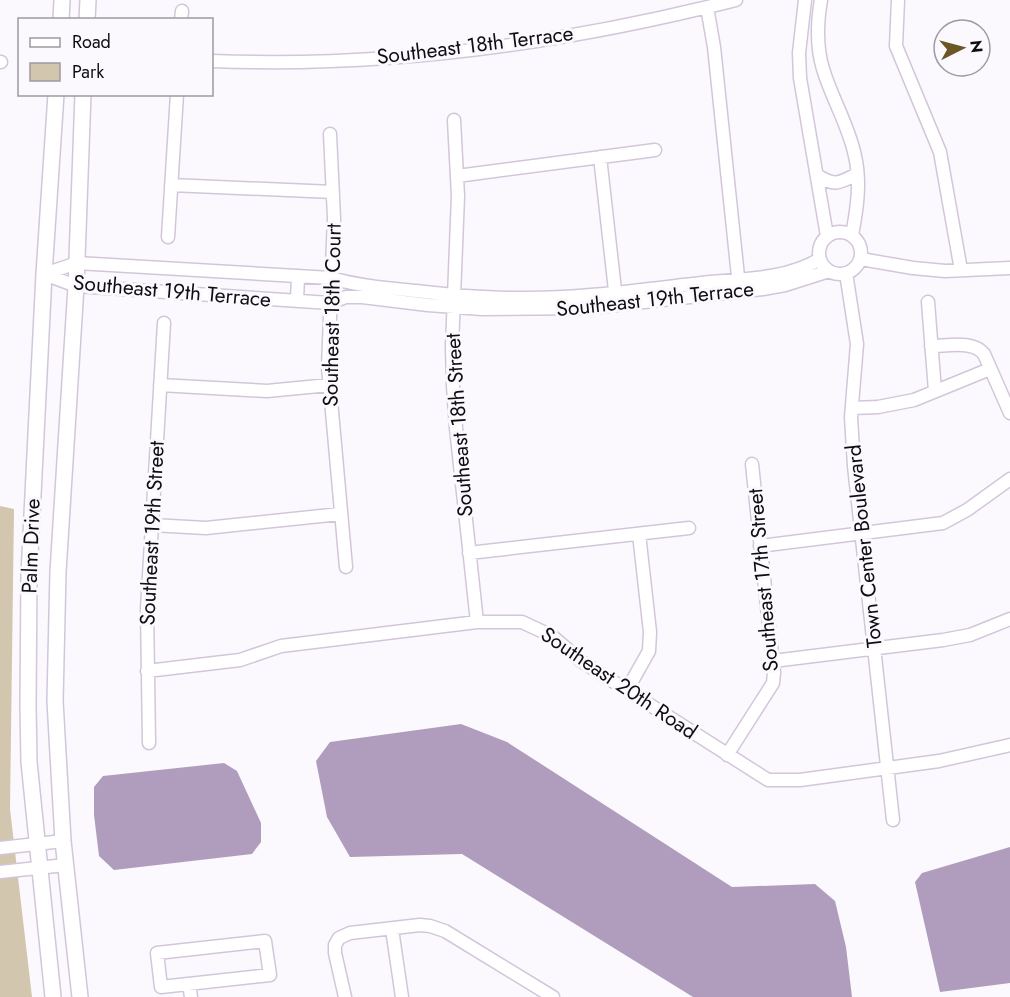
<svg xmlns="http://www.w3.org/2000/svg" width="1010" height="997" font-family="Jost,sans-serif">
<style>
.green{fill:#d2c6ae}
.water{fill:#b09dbe}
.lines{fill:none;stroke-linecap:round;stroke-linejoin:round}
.minor-casing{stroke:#d2c7da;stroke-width:15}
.major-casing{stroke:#d2c7da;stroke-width:18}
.minor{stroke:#fff;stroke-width:12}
.major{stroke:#fff;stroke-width:15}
.labels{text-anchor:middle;stroke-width:6;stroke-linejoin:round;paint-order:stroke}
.street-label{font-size:21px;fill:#0f0c12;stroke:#fbf9fd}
</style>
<rect width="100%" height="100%" fill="#fbf9fd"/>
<path class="green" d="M 0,506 L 14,509 L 10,809 L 32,997 L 0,997 Z"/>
<path class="water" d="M 461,724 L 507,742 L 732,887 L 815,884 L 835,901 L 846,947 L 852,997 L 693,997 L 462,854 L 350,857 L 327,817 L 316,761 L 330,742 Z
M 224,763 L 237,771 L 261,823 L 261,842 L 252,854 L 114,870 L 99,856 L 94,815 L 94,787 L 103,776 Z
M 1010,847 L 1010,983 L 940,992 L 915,882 L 922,873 Z"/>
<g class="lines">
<g class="minor-casing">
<path id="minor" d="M 805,0 L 799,53 L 800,78 L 827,236
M 821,0 C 817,23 816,46 823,69 C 832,99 849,126 855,156 C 861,182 857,209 852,235
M 898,0 L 896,46 L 940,152 L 961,270
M 707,7 L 714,47 L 739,286
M 181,20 L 182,11
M 212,61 C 386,68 567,43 736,0
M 0,62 L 1,62
M 454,120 L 458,196 L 452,346 L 453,386 L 456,428 L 477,622
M 330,134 L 334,218 L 328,367 L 346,567
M 600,157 L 616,299
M 817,175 C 834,187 840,183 857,174
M 457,176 L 655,150
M 171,185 L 333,192
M819 253a21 21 0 1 1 42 0a21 21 0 1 1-42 0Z
M 168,237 L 177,94
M 861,259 L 913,268 L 945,271 L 1010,268
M 846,273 L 857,344 L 851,417 L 854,466 L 893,820
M 44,274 L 76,286 L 330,303 L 346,297 L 362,297 L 428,305 L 482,309 L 589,308 L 763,289 L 785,285 L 829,271
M 44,274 L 77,263 L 331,278 C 359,286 387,288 416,291 C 449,295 482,298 516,298 C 578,299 640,290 701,283 C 741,279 785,280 820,259
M 297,301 L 298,276
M 928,302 L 935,391
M 931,346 C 948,346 973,340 984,354 L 1010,413
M 160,385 L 267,391 L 329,385
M 852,408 L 878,407 L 914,400 L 990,369
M 152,525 L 206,528 L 340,514
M 760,546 L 943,523 L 967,510 L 1010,479
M 469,553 L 689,528
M 773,661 L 943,640 L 970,635 L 1010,619
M 147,671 L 240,660 L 281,646 L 477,622 L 522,622 L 552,636 L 581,661 L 768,780 L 800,780 L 939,761 L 1010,745
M 627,690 L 649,651 L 650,632 L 639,534
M 149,743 L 147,609 L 164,323
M 727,755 L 773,683 L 774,673 L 752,464
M 0,848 L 63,841
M 0,872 L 65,865
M 392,929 L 402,997
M 265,941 L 270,975 L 161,987 L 157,953 Z
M 189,984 L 191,997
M 345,997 L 335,953 L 335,945 L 339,938 L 350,933 L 420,925 L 430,926 L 445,931 L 553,997"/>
</g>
<g class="major-casing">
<path id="major" d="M 61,20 L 62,0
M 87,20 L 88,0
M 53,997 L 29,762 L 28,705 L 29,575 L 44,274 L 56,94
M 80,997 L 63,841 L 55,701 L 58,572 L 76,286 L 83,94"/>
</g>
<use href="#minor" class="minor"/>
<use href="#major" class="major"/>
</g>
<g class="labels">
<g class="street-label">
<text transform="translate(475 45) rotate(-7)" y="7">Southeast 18th Terrace</text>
<text transform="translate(172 291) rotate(5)" y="7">Southeast 19th Terrace</text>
<text transform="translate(655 299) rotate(-6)" y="7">Southeast 19th Terrace</text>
<text transform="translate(332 315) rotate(-89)" y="7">Southeast 18th Court</text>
<text transform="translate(459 425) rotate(-94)" y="7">Southeast 18th Street</text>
<text transform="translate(152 533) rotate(-87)" y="7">Southeast 19th Street</text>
<text transform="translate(31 546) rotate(-88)" y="7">Palm Drive</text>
<text transform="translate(864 546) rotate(-96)" y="7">Town Center Boulevard</text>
<text transform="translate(763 580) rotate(-95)" y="7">Southeast 17th Street</text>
<text transform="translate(619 683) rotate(34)" y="7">Southeast 20th Road</text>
</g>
</g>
<rect x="18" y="18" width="195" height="78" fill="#fbf9fd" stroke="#9d9a9f" stroke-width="1.5"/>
<rect x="30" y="38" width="30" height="9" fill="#ffffff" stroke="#9d9a9f" stroke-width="1.5"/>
<text x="72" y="48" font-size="18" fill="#0f0c12">Road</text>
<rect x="30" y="63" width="30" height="18" fill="#d2c6ae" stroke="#9d9a9f" stroke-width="1.5"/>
<text x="72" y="78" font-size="18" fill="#0f0c12">Park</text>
<g transform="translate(962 48) rotate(84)"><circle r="28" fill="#fbf9fd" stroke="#9d9a9f" stroke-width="1.5"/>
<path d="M0-4.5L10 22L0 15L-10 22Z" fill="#6c5625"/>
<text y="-9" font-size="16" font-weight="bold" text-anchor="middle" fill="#0f0c12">N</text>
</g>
</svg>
